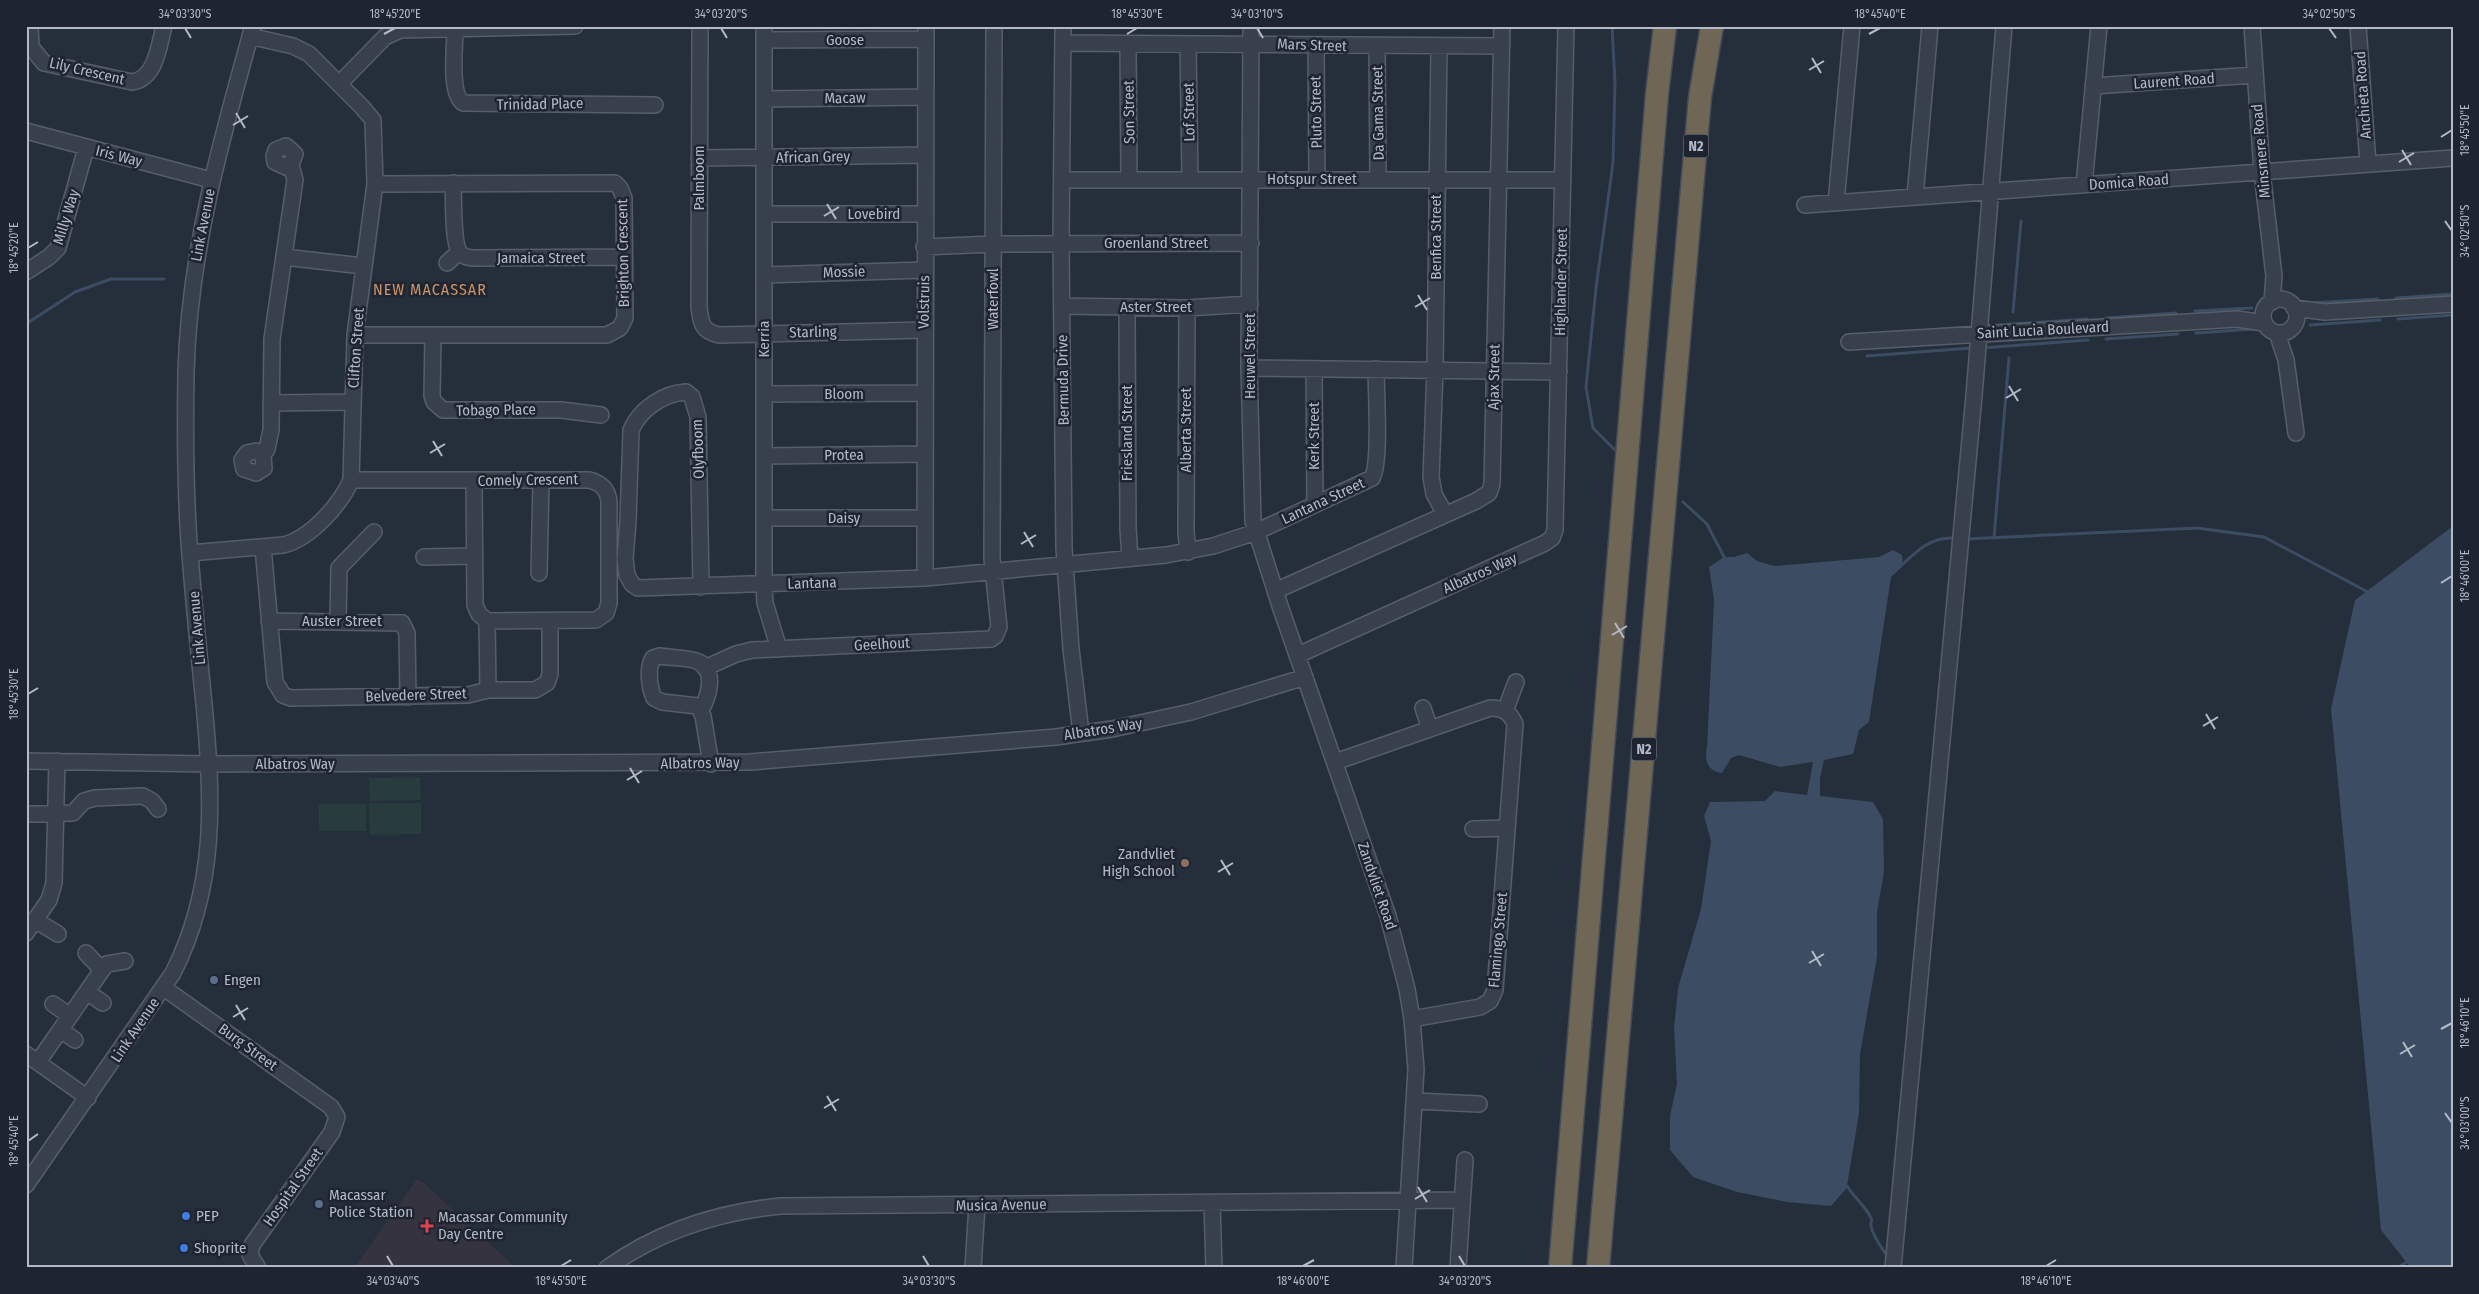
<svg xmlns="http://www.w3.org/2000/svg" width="2479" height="1294" font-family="'Fira Sans Condensed',sans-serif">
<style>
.medical{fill:#353340}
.green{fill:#283b3d}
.water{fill:#3b4c63}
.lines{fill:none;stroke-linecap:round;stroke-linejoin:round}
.stream{stroke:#3b4c63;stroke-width:3}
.minor-casing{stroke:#565e69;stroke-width:18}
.highway-casing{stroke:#434b56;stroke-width:25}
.minor{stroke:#38404b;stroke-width:15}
.highway{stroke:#706656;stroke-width:22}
.ticks{fill:none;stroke:#b4bbc6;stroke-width:2}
.education-dot{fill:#8d6e63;stroke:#1e2530;stroke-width:2}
.service-dot{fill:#5c6f8a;stroke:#1e2530;stroke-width:2}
.shop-dot{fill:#3f7fe0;stroke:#1e2530;stroke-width:2}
.health-dot{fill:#e0444e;stroke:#1e2530;stroke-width:2}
.labels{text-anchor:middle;stroke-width:5;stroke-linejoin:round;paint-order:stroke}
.shield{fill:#1e2530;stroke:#878e99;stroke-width:1}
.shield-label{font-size:14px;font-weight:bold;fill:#b4bbc6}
.street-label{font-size:15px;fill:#b4bbc6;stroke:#1e2530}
.poi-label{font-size:15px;fill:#b4bbc6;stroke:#1e2530;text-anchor:start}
.neighbourhood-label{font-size:16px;letter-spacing:1px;fill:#cd9469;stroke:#1e2530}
.neatline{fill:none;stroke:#b4bbc6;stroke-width:2}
.ticks-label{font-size:12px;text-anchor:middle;fill:#b4bbc6}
</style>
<rect width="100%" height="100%" fill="#252e3b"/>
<path class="medical" d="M 417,1179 L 424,1183 L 516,1268 L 354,1268 Z"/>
<path class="green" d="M 420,777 L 421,800 L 370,801 L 369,778 Z
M 369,803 L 421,803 L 421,834 L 370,835 Z
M 319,804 L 366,804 L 366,831 L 319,831 Z"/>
<path class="water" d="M 2453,526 L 2453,1268 L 2411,1268 L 2381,1230 L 2331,709 L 2355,600 Z
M 1893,550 L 1902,555 L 1903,566 L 1891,577 L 1869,722 L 1859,730 L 1853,754 L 1824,760 L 1820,778 L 1820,796 L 1873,802 L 1883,819 L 1884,872 L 1877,912 L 1877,957 L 1860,1054 L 1859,1113 L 1848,1180 L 1846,1189 L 1831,1206 L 1787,1202 L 1737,1192 L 1693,1177 L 1670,1150 L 1670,1116 L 1677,1084 L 1674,1028 L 1678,988 L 1701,909 L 1711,841 L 1704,816 L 1710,802 L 1765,801 L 1775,791 L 1807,795 L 1813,762 L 1780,767 L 1739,755 L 1731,758 L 1722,773 C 1707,771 1704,760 1707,747 L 1714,600 L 1709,567 L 1724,557 L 1734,557 L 1747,553 L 1757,561 L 1774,566 L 1879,557 Z"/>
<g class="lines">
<path class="stream" d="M 1612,26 L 1615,82 L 1613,163 L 1596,288 L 1586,387 L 1593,428 L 1615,450
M 2396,298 L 2453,294
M 2311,303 L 2378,299
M 2195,311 L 2252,308
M 2013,312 L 2021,221
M 2106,318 L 2176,313
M 2398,319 L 2453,315
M 26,324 L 75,292 L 111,279 L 164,279
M 2310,325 L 2380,320
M 1983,326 L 2087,319
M 1942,329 L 1974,327
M 2196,333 L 2253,329
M 2106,339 L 2178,334
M 1982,348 L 2088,340
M 1867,356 L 1971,348
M 1683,502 L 1707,524 L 1724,557
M 1994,538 L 2009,358
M 1965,539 L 2197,528 L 2264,537 L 2368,592
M 1903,564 C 1918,550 1930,538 1952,538
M 1847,1186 C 1853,1196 1867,1208 1871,1218 C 1873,1223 1870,1220 1871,1226 C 1873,1237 1882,1248 1888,1257
M 2396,1268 L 2409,1261"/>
<g class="minor-casing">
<path id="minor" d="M 30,26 L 31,47 L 44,63 L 132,82 C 156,79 159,45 164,26
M 700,26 L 699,307 C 701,324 702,331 719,335 L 923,330
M 764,26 L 764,585 L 765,603 L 779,649
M 1063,26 L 1061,243 L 1064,548 L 1071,649 L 1081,733
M 1251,26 L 1249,368 L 1253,521 L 1280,606 L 1388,916 L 1407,989 L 1412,1019 L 1416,1069 L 1404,1268
M 2252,26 L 2262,172 L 2274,276 L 2272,302
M 2358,26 L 2368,164
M 455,30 C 455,47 449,93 463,103 L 655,105
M 764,40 L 926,39
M 1063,43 L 1502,46
M 1128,45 L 1129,179
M 1188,45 L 1190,179
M 1316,46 L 1317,179
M 1377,47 L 1378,179
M 1439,47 L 1435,370 L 1431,477 L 1434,494 L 1445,514
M 339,84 L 385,37 L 400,30 L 575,26
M 2093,86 L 2255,75
M 764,99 L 926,97
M 26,131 L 211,180
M 699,158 L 926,155
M 1062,180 L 1563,180
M 453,183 C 454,197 452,246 461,254 C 464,257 468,257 472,258 L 624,257
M 2084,185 L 2099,26
M 1915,197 L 1930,26
M 1836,203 L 1852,26
M 1805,205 L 2453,158
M 764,214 L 925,214
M 924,247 L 993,244 L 1251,243
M 284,257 L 363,266
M 447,263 L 459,252
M 26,272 L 49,257 L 58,248 L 86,148
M 764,275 L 924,270
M2263 316a17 17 0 1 1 34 0a17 17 0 1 1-34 0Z
M 1062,306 L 1187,308 L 1250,304
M 1127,308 L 1128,529 L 1130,558
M 1187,308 L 1186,532 L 1188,552
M 2294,308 L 2325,312 L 2453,304
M 2277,333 L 2286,360 L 2296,433
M 355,335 L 607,335 L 620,328 L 625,318 L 624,198 L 620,188 L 615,183 L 375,184
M 433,336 L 432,396 L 434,402 L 443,410 L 561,410 L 601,415
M 1849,342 L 2237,319 L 2264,323
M 1249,368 L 1559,372
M 1314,369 L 1315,504
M 764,394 L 924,393
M 271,403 L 353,402
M 263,455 L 256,451 L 247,453 L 242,460 L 244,469 L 256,473 L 264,468 L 263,455 L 267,449 L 271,430 L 272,339 L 295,180 L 291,165 L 295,154 L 286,146 L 276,150 L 274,156 L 275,162 L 286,167 L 291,165
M 764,456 L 924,454
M 351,480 L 589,480 C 601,483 608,489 609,502 L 609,603 L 606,613 L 596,620 L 487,621
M 764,518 L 924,518
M 263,547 L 275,682 L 283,695 L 291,698 L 468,695 L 488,690 L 487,621 L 479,614 L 475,605 L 474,481
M 190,553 L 283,545 C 310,539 341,504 351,480 L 355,335 L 375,184 L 373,120 L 362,107 L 309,54 L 293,46 L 250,36
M 424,557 L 474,556
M 539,573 L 541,481
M 925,578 L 926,26
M 701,587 L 698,417 L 692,397 L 686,392 C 664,393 640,409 631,430 L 628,521 L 625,559 L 627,575 L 632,584 L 638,588 L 925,578 L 1166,555 L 1213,546 L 1256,532 L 1372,478 C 1381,463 1376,391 1376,369
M 1275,591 L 1476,501 L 1489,493 L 1492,484 L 1502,26
M 269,621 L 402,623 L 407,633 L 408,697
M 338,621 L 339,568 L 374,532
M 1298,655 L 1545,543 L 1552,538 L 1555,530 L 1566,26
M 705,668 L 736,654 L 752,650 L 991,639 L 995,636 L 999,627 L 992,559 L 994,26
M 488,690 L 535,690 L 547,683 L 550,674 L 550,621
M 1423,708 L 1430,729
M 701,710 C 708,698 717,671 699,662 C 689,657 671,658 659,656 L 653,658 C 647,668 649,687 654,698 L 662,702 L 698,706 L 703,716 L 711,764
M 1505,711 L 1516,682
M 26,761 L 209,764 L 750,762 L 1056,737 L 1112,729 L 1191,712 L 1305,677
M 1335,762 L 1490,708 C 1503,708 1510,712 1515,724 L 1495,990 L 1490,1001 L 1480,1007 L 1412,1019
M 26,814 L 73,813 L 84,801 L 95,798 L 143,796 L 152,801 L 158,809
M 1473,829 L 1507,828
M 35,920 L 58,934
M 26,933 L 49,900 L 54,883 L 57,761
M 86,953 L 102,970
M 164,988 L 331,1107 L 337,1117 L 332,1132 L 252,1245 L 250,1255 L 258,1268
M 87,992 L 103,1003
M 53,1004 L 70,1016
M 61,1030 L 75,1040
M 26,1054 L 88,1098
M 38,1062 L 102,970 L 107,964 L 125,961
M 1415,1101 L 1479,1104
M 26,1185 L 173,973 C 217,886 213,799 204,704 C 199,655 194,605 190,555 C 185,495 185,432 186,372 C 189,253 221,140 253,26
M 1212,1203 L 1214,1268
M 607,1268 C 659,1231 718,1212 781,1206 L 1462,1200
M 973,1268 L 977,1205
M 1458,1268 L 1465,1160
M 1893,1268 L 1974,396 L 2004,26"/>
</g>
<g class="highway-casing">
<path id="highway" d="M 1560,1268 L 1657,94 L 1665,26
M 1598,1268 L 1700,97 L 1712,26"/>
</g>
<use href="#minor" class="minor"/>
<use href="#highway" class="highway"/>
</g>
<path class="ticks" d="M 185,28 L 191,38M 721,28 L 727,38M 1257,28 L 1263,38M 2329,28 L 2336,38M 384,34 L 395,28M 1127,34 L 1137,28M 1869,34 L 1880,28M 1812,58 L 1821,73M 1809,70 L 1824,61M 236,113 L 245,128M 233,125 L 248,116M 2441,137 L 2452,130M 2402,150 L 2411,165M 2399,162 L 2414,153M 827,204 L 836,219M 824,216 L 839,207M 2445,221 L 2452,231M 28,248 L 38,242M 1418,295 L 1427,310M 1415,307 L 1430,298M 2009,386 L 2018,401M 2006,398 L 2021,389M 433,441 L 442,456M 430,453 L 445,444M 1024,532 L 1033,547M 1021,544 L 1036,535M 2441,583 L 2452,576M 1615,623 L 1624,638M 1612,635 L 1627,626M 28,694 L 38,688M 2206,714 L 2215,729M 2203,726 L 2218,717M 630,768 L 639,783M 627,780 L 642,771M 1221,860 L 1230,875M 1218,872 L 1233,863M 1812,951 L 1821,966M 1809,963 L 1824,954M 236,1005 L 245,1020M 233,1017 L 248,1008M 2441,1029 L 2452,1023M 2403,1042 L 2412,1057M 2400,1054 L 2415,1045M 827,1096 L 836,1111M 824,1108 L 839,1099M 2445,1113 L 2452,1123M 28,1141 L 38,1134M 1418,1187 L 1427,1202M 1415,1199 L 1430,1190M 387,1256 L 393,1266M 923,1256 L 929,1266M 1459,1256 L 1465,1266M 561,1266 L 571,1260M 1303,1266 L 1314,1260M 2046,1266 L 2056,1260"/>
<circle class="education-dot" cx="1185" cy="863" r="5"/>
<g class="service-dot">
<circle cx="214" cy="980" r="5"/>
<circle cx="319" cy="1204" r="5"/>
</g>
<g class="shop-dot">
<circle cx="186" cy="1216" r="5"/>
<circle cx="184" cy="1248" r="5"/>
</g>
<path class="health-dot" d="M424.5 1218.5h5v5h5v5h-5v5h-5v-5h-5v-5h5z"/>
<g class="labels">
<g class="shield">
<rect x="1683.5" y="134.5" width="25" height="23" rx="4"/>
<rect x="1631.5" y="737.5" width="25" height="23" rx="4"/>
</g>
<g class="shield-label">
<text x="1696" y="151">N2</text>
<text x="1644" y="754">N2</text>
</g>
<g class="street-label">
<text x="845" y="45">Goose</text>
<text transform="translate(1312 45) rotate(2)" y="5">Mars Street</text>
<text transform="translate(87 71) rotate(13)" y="5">Lily Crescent</text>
<text transform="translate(2174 81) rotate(-4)" y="5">Laurent Road</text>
<text transform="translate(2363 95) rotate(-94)" y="5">Anchieta Road</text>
<text transform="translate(845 98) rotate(-1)" y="5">Macaw</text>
<text transform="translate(540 104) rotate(-1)" y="5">Trinidad Place</text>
<text transform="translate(1129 112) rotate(-91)" y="5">Son Street</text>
<text transform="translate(1189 112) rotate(-91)" y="5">Lof Street</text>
<text transform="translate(1316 112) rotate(-91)" y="5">Pluto Street</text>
<text transform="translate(1378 113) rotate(-91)" y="5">Da Gama Street</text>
<text transform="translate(2261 151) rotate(-95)" y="5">Minsmere Road</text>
<text transform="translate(119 156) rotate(14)" y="5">Iris Way</text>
<text transform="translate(813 157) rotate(-1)" y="5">African Grey</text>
<text transform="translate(699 178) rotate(-90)" y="5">Palmboom</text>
<text x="1312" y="184">Hotspur Street</text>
<text transform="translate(2129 182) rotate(-4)" y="5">Domica Road</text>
<text x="874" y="219">Lovebird</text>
<text transform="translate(66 217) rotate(-73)" y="5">Milly Way</text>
<text transform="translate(203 225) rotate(-79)" y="5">Link Avenue</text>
<text transform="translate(1436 237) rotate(-90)" y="5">Benfica Street</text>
<text x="1156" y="248">Groenland Street</text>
<text transform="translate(623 253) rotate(-91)" y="5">Brighton Crescent</text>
<text x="541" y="263">Jamaica Street</text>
<text transform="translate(844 272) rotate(-2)" y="5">Mossie</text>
<text transform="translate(1561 282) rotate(-89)" y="5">Highlander Street</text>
<text transform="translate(993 299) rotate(-90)" y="5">Waterfowl</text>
<text transform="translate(924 302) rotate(-89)" y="5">Volstruis</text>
<text x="1156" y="312">Aster Street</text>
<text transform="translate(2043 330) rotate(-3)" y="5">Saint Lucia Boulevard</text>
<text transform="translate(813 332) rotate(-1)" y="5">Starling</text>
<text transform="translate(764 339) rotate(-90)" y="5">Kerria</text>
<text transform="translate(356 348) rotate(-86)" y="5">Clifton Street</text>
<text transform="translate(1250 356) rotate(-90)" y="5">Heuwel Street</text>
<text transform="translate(1494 377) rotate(-89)" y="5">Ajax Street</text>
<text transform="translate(1063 380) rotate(-91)" y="5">Bermuda Drive</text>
<text x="844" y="399">Bloom</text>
<text transform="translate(496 410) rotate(-1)" y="5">Tobago Place</text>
<text transform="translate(1186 430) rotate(-90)" y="5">Alberta Street</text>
<text transform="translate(1127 433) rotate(-90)" y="5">Friesland Street</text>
<text transform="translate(1314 436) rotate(-90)" y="5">Kerk Street</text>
<text transform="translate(698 449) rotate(-92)" y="5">Olyfboom</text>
<text transform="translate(844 455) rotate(-1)" y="5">Protea</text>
<text transform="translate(528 480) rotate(-1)" y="5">Comely Crescent</text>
<text transform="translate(1323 501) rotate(-25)" y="5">Lantana Street</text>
<text x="844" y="523">Daisy</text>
<text transform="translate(1480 573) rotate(-24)" y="5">Albatros Way</text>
<text transform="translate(812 583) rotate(-2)" y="5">Lantana</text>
<text x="342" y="626">Auster Street</text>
<text transform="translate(197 628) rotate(-95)" y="5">Link Avenue</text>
<text transform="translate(882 644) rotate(-3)" y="5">Geelhout</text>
<text transform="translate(416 695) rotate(-2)" y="5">Belvedere Street</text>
<text transform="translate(1103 729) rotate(-9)" y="5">Albatros Way</text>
<text transform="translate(700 763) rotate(-1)" y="5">Albatros Way</text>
<text x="295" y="769">Albatros Way</text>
<text transform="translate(1377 886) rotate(71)" y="5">Zandvliet Road</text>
<text transform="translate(1498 940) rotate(-85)" y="5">Flamingo Street</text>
<text transform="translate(135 1030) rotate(-56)" y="5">Link Avenue</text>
<text transform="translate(248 1047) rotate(36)" y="5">Burg Street</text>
<text transform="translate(293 1187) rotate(-55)" y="5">Hospital Street</text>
<text transform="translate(1001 1205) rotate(-1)" y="5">Musica Avenue</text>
</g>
<g class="poi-label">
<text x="1175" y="859" text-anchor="end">Zandvliet<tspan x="1175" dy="17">High School</tspan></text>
<text x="224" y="985">Engen</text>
<text x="329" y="1200">Macassar<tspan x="329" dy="17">Police Station</tspan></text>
<text x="196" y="1221">PEP</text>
<text x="438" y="1222">Macassar Community<tspan x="438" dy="17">Day Centre</tspan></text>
<text x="194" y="1253">Shoprite</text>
</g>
<g class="neighbourhood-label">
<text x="430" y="295">NEW MACASSAR</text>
</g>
</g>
<rect width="2479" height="1294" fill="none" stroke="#1e2530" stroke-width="55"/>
<rect x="28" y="28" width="2424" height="1238" class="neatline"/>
<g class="ticks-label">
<text x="185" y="18">34°03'30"S</text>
<text x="395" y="18">18°45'20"E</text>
<text x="721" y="18">34°03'20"S</text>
<text x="1137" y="18">18°45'30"E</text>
<text x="1257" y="18">34°03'10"S</text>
<text x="1880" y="18">18°45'40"E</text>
<text x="2329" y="18">34°02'50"S</text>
<text transform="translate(2465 130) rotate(-90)" y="4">18°45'50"E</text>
<text transform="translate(2465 231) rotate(-90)" y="4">34°02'50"S</text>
<text transform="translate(14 248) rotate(-90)" y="4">18°45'20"E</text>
<text transform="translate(2465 576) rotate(-90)" y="4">18°46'00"E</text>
<text transform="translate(14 694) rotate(-90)" y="4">18°45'30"E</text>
<text transform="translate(2465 1023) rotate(-90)" y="4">18°46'10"E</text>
<text transform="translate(2465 1123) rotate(-90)" y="4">34°03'00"S</text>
<text transform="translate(14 1141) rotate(-90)" y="4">18°45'40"E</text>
<text x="393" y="1285">34°03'40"S</text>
<text x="561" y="1285">18°45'50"E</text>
<text x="929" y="1285">34°03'30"S</text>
<text x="1303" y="1285">18°46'00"E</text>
<text x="1465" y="1285">34°03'20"S</text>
<text x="2046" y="1285">18°46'10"E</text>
</g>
</svg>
